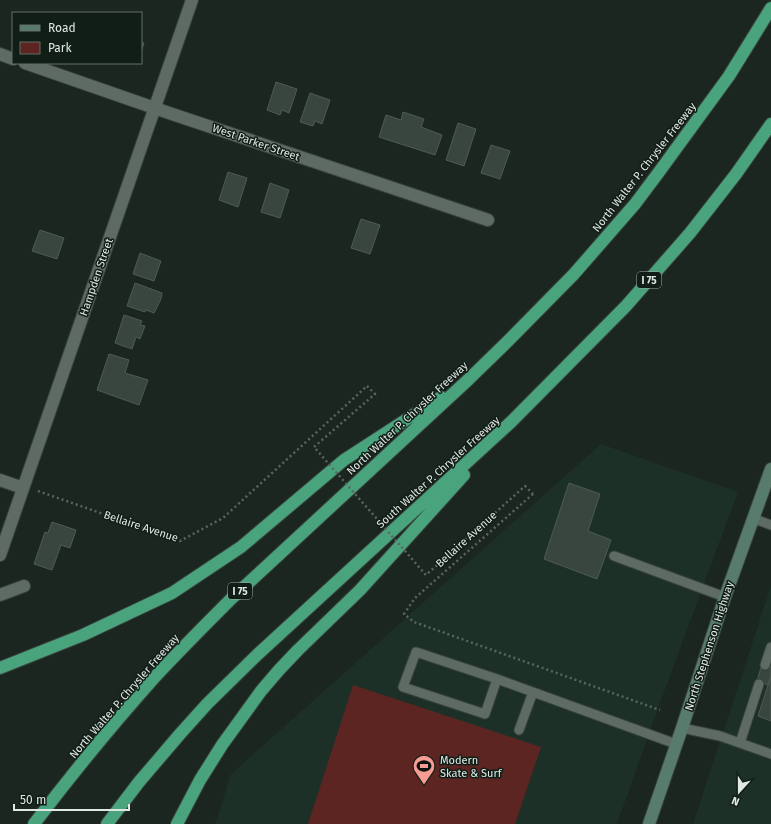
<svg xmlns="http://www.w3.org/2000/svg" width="771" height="824" viewBox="0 0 771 824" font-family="'Fira Sans',sans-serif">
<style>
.built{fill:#1d3027}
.green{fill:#5c2521}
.building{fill:#394640;stroke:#4e5b54}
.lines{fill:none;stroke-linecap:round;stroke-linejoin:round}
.service-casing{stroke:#3a433e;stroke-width:11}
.minor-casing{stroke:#3a433e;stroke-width:14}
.secondary-casing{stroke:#3a433e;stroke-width:14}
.motorway-casing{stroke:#3a433e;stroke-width:14}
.path{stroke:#5b6560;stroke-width:2.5;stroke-dasharray:2 3;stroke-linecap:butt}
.service{stroke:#5d6b64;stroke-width:9}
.minor{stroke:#5d6b64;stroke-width:12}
.secondary{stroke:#577c6c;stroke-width:12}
.motorway{stroke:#49a47d;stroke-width:12}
.path-bridge{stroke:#5b6560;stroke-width:2.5;stroke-dasharray:2 3;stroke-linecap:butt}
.labels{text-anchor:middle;stroke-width:3;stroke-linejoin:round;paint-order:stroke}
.shield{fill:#111d17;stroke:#a2aba6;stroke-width:1}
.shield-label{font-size:10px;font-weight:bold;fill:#e0e8e4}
.street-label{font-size:11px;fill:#e0e8e4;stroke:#111d17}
.poi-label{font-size:11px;fill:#e0e8e4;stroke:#111d17;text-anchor:start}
</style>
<rect width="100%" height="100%" fill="#1b2620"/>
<!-- built -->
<path class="built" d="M601,444L738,492L657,711L617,824H215L231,774Z
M771,586V824H693Z"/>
<!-- green -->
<path class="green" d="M353,685L541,747L515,824H308Z"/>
<!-- building -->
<path class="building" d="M141,42L144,43L141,52Z
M276,82L297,89L289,113L282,110L280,115L267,110Z
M310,93L330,100L322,124L315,121L313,126L300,122Z
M403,112L424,119L421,127L442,135L435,155L379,137L386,115L401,120Z
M458,123L476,129L464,166L446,160Z
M491,145L510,151L500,179L481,173Z
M228,172L247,178L238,207L219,200Z
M270,183L289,190L280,218L261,212Z
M361,219L380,225L370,254L351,248Z
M40,230L64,238L57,259L32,251Z
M140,253L161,261L154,281L133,274Z
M135,283L162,293L161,299L154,313L146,310L145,312L127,306Z
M124,315L142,321L140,325L145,326L140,339L136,337L132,349L115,343Z
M109,354L129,360L125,373L148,380L139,405L97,390Z
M569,483L600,494L588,531L611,540L597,579L544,559Z
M52,522L76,530L70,548L61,545L52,570L34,564L45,532L48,533Z
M762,664L771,667V676L768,685L757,681Z
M771,676V721L758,716Z"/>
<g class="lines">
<!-- service casing -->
<g class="service-casing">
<path id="service" d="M752,518L771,525
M614,556L725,597
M765,665L771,647
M497,679L485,714L403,687L416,652L497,679L676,744
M682,728L720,736L771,754
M519,730L533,692
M740,743L759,684"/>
</g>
<!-- minor casing -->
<g class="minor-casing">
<path id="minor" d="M0,54L13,59
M25,63L169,113L488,220
M0,480L23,488
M0,555L192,0
M0,595L24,586"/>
</g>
<!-- secondary casing -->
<g class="secondary-casing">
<path id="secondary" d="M649,824L682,728L725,597L771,469"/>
</g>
<!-- motorway casing -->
<g class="motorway-casing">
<path id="motorway" d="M0,668L83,635L172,593L241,547L344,460L441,397
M34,824C72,774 112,725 154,678C179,651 205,625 231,599L469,379L509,340L574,274L635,204L659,172L729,76L771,8
M107,824L139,782L180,734L207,704L258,654L511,422L626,306L690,233L736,174L771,124
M177,824L200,780L222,745L261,691L279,670L298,650L360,590L464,475"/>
</g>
<!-- path -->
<path class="path" d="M38,491L180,541L223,518L367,386
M533,494L415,598L404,614L414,622L660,710"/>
<!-- service -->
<use href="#service" class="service"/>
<!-- minor -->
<use href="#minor" class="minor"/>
<!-- secondary -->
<use href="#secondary" class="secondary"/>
<!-- motorway -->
<use href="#motorway" class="motorway"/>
<!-- path-bridge -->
<path class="path-bridge" d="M367,386L375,394L314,447L426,575L525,486L533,494"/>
</g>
<!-- icons -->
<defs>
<g id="stadium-pin" transform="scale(1.15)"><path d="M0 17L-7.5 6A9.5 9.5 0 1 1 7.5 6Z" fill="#f59c93" stroke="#111d17"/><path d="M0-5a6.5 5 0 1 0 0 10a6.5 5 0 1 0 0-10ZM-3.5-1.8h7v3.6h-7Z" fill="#111"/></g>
</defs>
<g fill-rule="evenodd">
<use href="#stadium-pin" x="424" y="766"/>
</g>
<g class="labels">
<!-- shield labels -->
<g class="shield">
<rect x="637" y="272" width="24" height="16" rx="3"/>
<rect x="228" y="583" width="24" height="16" rx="3"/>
</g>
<g class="shield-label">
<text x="649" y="284">I 75</text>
<text x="240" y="595">I 75</text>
</g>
<!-- street labels -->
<g class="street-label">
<text transform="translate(256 142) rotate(19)" y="4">West Parker Street</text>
<text transform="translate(644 167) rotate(-52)" y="4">North Walter P. Chrysler Freeway</text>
<text transform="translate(96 277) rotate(-71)" y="4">Hampden Street</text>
<text transform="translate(407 418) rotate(-43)" y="4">North Walter P. Chrysler Freeway</text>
<text transform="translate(438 472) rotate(-42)" y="4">South Walter P. Chrysler Freeway</text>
<text transform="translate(141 526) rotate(18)" y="4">Bellaire Avenue</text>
<text transform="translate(466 539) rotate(-42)" y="4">Bellaire Avenue</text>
<text transform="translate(709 646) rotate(-72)" y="4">North Stephenson Highway</text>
<text transform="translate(124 696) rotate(-49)" y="4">North Walter P. Chrysler Freeway</text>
</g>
<!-- poi labels -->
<g class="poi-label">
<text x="440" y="764">Modern<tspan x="440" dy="13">Skate &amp; Surf</tspan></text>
</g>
</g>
<!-- legend -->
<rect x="12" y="12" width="130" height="52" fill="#111d17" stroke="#646e69"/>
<rect x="20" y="25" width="20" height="6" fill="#577c6c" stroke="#646e69"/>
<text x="48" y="32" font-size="12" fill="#e0e8e4">Road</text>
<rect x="20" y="42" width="20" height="12" fill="#5c2521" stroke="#646e69"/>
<text x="48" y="52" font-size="12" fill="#e0e8e4">Park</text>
<!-- north arrow -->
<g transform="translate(739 792) rotate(201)" stroke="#111d17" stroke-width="3" paint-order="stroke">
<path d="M0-3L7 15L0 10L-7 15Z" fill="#e0e8e4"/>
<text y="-6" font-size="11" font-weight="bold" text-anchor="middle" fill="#e0e8e4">N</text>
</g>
<!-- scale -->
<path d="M14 804v6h115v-6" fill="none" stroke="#e0e8e4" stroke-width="2"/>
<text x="20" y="804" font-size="12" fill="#e0e8e4" stroke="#111d17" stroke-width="3" paint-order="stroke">50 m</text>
</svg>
